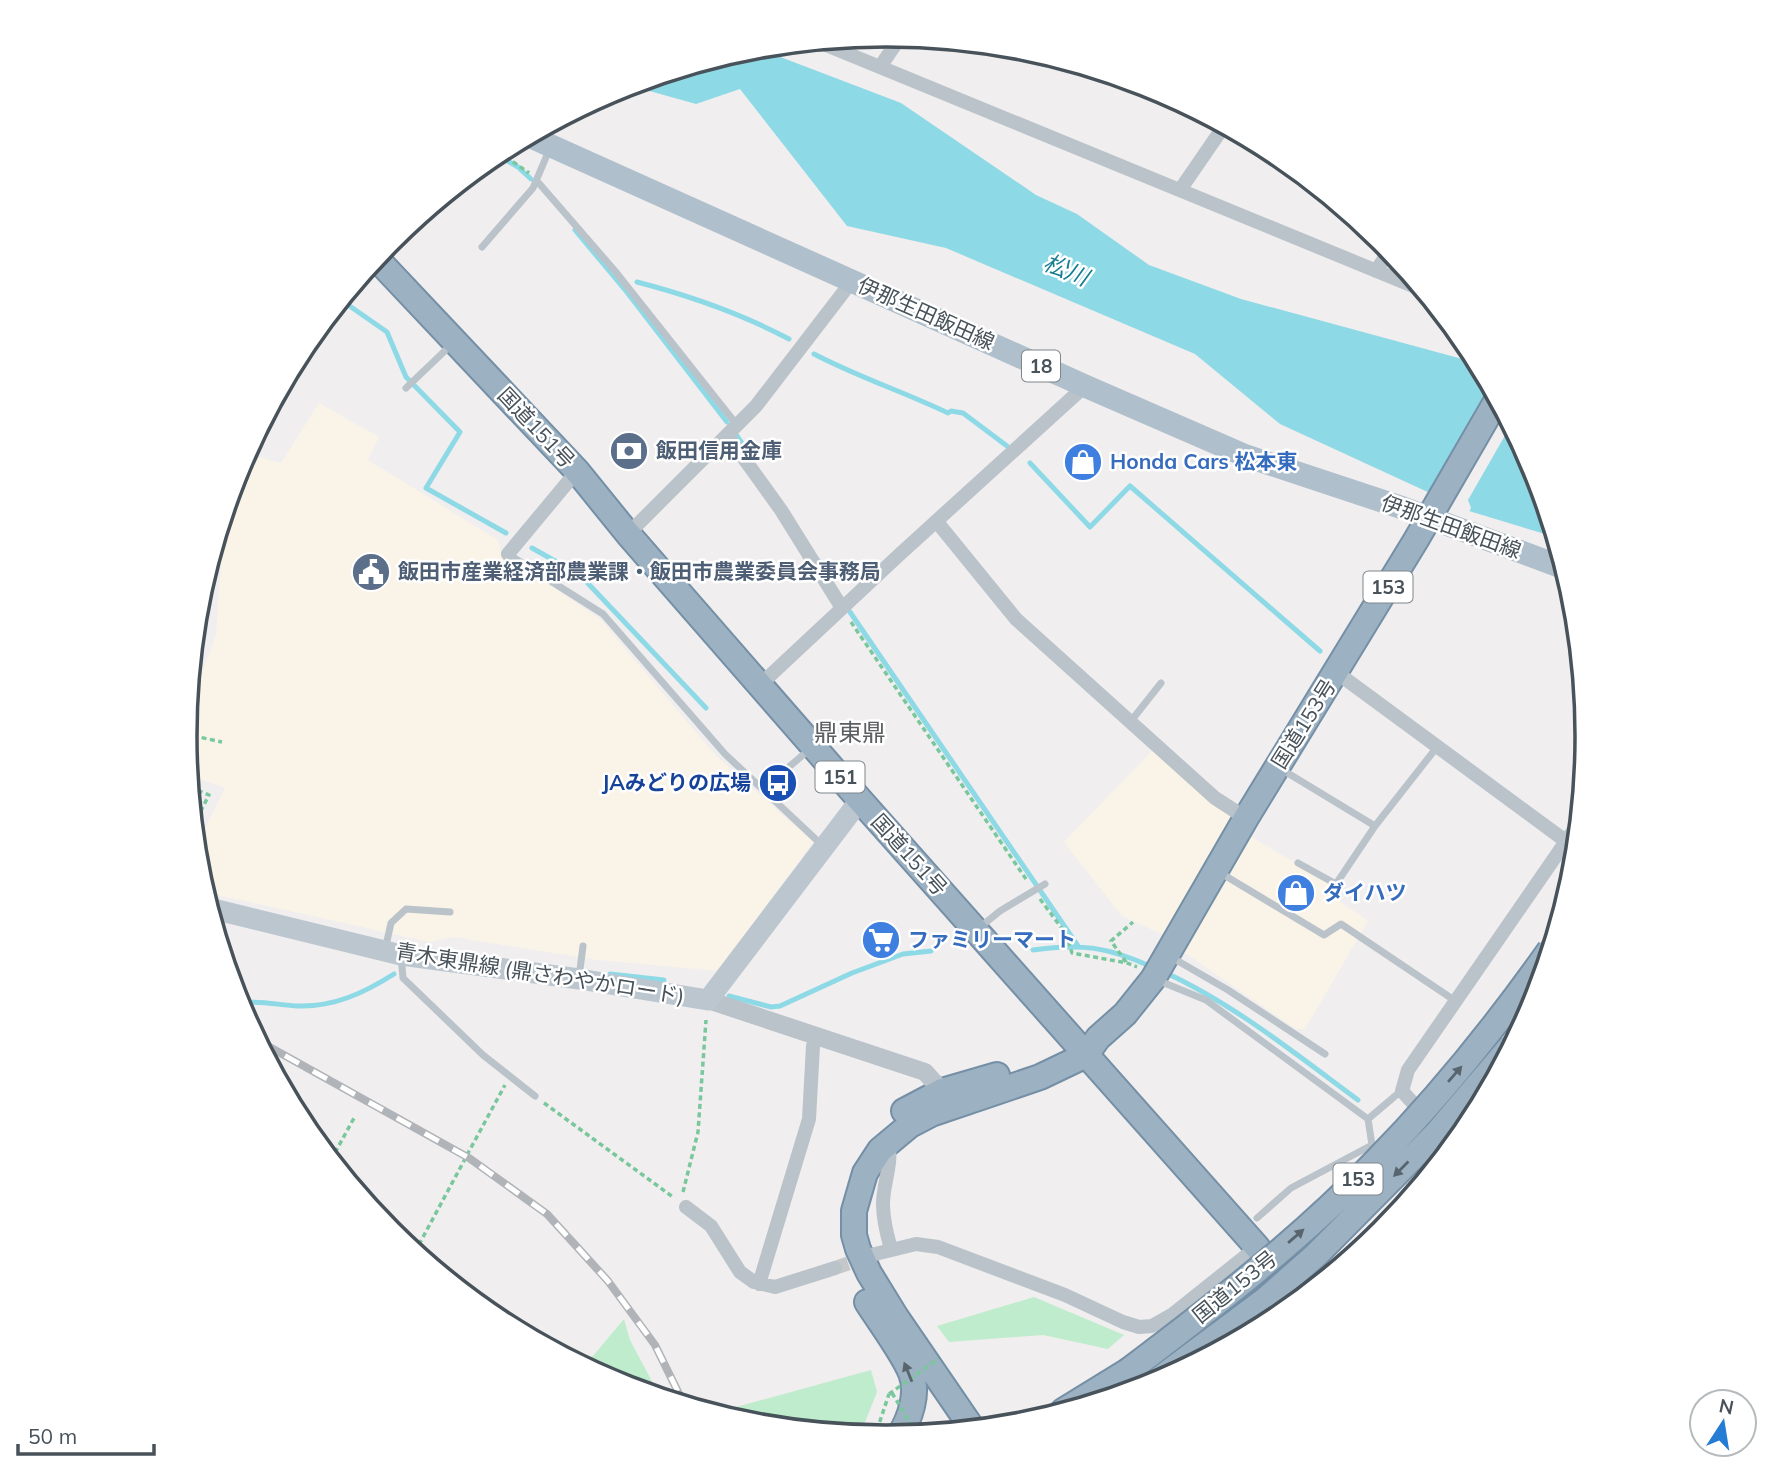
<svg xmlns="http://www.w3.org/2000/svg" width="1772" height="1472" viewBox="0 0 1772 1472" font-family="Mulish,'Noto Sans JP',sans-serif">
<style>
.commercial{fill:#faf4e8}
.green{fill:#bfeccd}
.water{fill:#8ed9e6}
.pier{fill:#f0eeee}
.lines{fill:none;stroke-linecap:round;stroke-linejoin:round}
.stream{stroke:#8ed9e6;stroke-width:5}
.minor-tunnel{stroke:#c6c7c9;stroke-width:14;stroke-dasharray:14 7;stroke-linecap:butt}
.trunk-casing{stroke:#748fa6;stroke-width:28}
.path{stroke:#79c79c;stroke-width:3.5;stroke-dasharray:5 3.5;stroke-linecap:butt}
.service{stroke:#bac3ca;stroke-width:7}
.minor{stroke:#bac3ca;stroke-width:14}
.tertiary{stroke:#bac3ca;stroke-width:18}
.secondary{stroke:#bbc6cf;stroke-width:21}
.primary{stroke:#afbfcb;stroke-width:23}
.trunk{stroke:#9cb2c2;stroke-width:24}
.rail-casing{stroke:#b0b4b8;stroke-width:8}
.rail{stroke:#fff;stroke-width:5;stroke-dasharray:16;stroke-linecap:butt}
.trunk-bridge-casing{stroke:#748fa6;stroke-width:28;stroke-linecap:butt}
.path-bridge{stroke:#79c79c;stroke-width:3.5;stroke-dasharray:5 3.5;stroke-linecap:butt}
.trunk-bridge{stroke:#9cb2c2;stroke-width:24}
.oneway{fill:#58656f}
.labels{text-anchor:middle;stroke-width:5;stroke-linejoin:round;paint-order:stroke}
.shield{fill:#fff;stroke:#7e868c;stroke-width:2}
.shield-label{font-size:19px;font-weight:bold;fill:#47525a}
.street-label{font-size:21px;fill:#47525a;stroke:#fff}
.service-label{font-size:21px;font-weight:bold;fill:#4e5e75;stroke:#fff;text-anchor:start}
.shop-label{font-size:21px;font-weight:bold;fill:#366cbe;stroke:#fff;text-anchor:start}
.transit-label{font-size:21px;font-weight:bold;fill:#164399;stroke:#fff;text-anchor:end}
.water-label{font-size:23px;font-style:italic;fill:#157f91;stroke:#fff}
.quarter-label{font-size:24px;fill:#5b5f62;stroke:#fff}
.rim{fill:none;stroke:#47525a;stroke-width:3.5}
</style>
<rect width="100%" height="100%" fill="#f0eeee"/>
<!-- commercial -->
<path class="commercial" d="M319,403L379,437L368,460L498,540L501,552L600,619L715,755L813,842L718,971L598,960L454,937L429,942L204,892L198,872L196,847L225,788L189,775L185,736L188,710L216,635L223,537L249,473L238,469L246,454L281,463Z
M1154,749L1234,820L1166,936L1122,916L1064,842Z
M1248,835L1340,889L1336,899L1368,921L1305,1029H1296L1182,951Z"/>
<!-- green -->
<path class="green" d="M1034,1297L1124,1335L1108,1349L1043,1335L949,1342L937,1326Z
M624,1319L630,1340L657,1391L656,1395L617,1383L578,1362L593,1356Z
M871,1370L877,1392L865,1422L848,1433L749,1423L719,1414L718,1412Z"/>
<!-- water -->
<path class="water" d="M750,48H757L901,103L1036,195L1077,214L1149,265L1241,299L1477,363L1534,468L1555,537L1469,511L1280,424L1195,354L946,248L847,226L740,89L696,104L628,85Z"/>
<!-- pier -->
<path class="pier" d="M1490,386L1511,425L1468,500L1471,508L1468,514L1428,496Z"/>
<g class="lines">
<!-- stream -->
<path class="stream" d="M496,154L518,167L531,179
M429,211L433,206
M575,230L626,291L727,422
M637,282C691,296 740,313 789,339
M341,300L387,332L406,377L460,432L426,488L506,533
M814,354C858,377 904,392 948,413L951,411L963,413L1007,446
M737,436L747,451
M1030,463L1090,527L1130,486L1320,651
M532,548L580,575L706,708
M850,612L1078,946
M1033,950C1081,943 1108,947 1152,967
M1164,972C1234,1004 1297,1055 1358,1100
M610,974L664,980
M729,996L771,1007L780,1006L852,973L903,954L931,951
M238,1003C257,1000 278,1005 298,1006C334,1007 364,993 394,974"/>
<!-- minor-tunnel -->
<path class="minor-tunnel" d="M835,1268L867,1257"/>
<!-- trunk casing -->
<g class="trunk-casing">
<path id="trunk" d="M376,258L577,471L628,534L860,800L1257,1247L1297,1301
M904,1111L942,1091L997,1075
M867,1302C879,1321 903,1353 911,1373C919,1393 910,1419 899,1436
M1063,1411L1128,1371
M972,1428L896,1317L869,1273L858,1249L854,1235V1211L865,1173L880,1150L910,1125L931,1114L1040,1077L1086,1055L1098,1038L1125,1014L1153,979L1246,818L1416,540L1497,400"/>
</g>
<!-- path -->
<path class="path" d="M499,152L529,173
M851,622L1028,882
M185,734L222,742
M190,787L209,795L194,824
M1040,899L1066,934L1072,953L1127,963L1137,967
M1126,962L1111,941L1133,922
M544,1103L673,1197
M467,1155L505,1085
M331,1160L354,1118
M683,1192L698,1132L706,1020
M415,1252L465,1159
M1331,1273L1340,1266
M869,1435L879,1424L889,1394"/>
<!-- service -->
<path class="service" d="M537,181L615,271L737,425
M482,247L533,188L550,148
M406,388L452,344
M508,554L603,614L725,754L823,846
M1131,721L1161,683
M1281,769L1375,826
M763,789L810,749
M1298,863L1336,884L1375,826L1437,747
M1219,872L1324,935L1341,924L1454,1000
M979,928L1000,911L1045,884
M385,950L391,923L406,909L450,912
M401,956L403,978L483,1055L535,1096
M1171,957L1228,990L1325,1054
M579,977L583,946
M1157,980L1206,1000L1368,1119
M1257,1218L1291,1188L1372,1145L1368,1119L1401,1091"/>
<!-- minor -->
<path class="minor" d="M819,42L1423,290
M880,67L901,36
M1180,190L1224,126
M1376,271L1390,250
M727,435L781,510L842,608
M937,522L1016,619L1215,798L1246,818
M628,534L756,406L852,281
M508,554L577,471
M1336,672L1567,842
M760,685L899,555L1085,386
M888,1142C893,1164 883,1183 883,1204C883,1219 887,1235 891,1249
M1452,1146L1402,1091L1408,1070L1578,824
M686,1207L711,1226L740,1272L754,1282L775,1287L835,1268
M871,1255L916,1244L938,1247L1065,1295L1123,1322L1139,1327L1152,1326L1173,1314L1257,1247
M759,1284L809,1119L813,1046L817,1037"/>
<!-- tertiary -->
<path class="tertiary" d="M708,1000L925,1072L942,1091"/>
<!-- secondary -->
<path class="secondary" d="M209,908L401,955L579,979L708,1000L860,800"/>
<!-- primary -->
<path class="primary" d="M529,136L1085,386L1246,456L1403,508L1564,568"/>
<!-- trunk -->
<use href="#trunk" class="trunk"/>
<!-- rail casing -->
<g class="rail-casing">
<path id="rail" d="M257,1040L469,1158L547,1214L608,1281L655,1345L684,1404"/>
</g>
<!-- rail -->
<use href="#rail" class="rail"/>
<!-- trunk-bridge casing -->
<g class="trunk-bridge-casing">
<path id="trunk-bridge" d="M1128,1371C1214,1306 1300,1240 1375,1162C1440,1096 1497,1025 1550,950
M1151,1385L1266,1299L1316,1255L1437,1133L1511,1046"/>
</g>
<!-- path-bridge -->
<path class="path-bridge" d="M892,1393L917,1434
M889,1394L938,1359"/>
<!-- trunk-bridge -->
<use href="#trunk-bridge" class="trunk-bridge"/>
</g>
<!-- one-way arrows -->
<defs><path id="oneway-solid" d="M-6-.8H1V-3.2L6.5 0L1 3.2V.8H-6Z" transform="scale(1.75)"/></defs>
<g class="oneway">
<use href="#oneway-solid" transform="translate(1455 1074) rotate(-49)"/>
<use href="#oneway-solid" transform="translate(1401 1169) rotate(135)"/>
<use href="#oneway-solid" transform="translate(1296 1236) rotate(-41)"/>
<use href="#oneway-solid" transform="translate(908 1372) rotate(-112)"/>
</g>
<!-- icons -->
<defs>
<g id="bank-disc" transform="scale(2.0125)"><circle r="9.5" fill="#5c6f8a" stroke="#fff"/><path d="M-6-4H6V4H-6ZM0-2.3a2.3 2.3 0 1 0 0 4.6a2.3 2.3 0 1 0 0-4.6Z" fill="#fff"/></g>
<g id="shop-disc" transform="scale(2.0125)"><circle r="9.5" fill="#3f7fe0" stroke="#fff"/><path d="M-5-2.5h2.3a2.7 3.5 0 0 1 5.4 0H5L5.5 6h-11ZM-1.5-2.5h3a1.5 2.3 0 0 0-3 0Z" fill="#fff"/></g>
<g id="civic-disc" transform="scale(2.0125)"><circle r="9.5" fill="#5c6f8a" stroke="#fff"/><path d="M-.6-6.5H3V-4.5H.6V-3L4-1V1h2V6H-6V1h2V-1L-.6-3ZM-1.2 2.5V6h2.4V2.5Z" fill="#fff"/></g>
<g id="bus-disc" transform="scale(2.0125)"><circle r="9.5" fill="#1a4fb4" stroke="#fff"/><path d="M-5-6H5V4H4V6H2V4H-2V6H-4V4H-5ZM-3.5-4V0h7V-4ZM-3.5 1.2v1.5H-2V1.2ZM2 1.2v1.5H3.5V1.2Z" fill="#fff"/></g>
<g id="supermarket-disc" transform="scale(2.0125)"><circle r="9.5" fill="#3f7fe0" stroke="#fff"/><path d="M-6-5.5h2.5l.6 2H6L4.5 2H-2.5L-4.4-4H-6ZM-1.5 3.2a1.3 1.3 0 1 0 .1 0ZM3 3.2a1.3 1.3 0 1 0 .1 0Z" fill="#fff"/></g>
</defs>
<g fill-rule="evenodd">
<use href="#bank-disc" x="629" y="451"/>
<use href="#shop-disc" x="1083" y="462"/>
<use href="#civic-disc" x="371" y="572"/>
<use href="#bus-disc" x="778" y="783"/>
<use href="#shop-disc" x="1296" y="893"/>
<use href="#supermarket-disc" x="881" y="940"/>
</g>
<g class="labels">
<!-- shield labels -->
<g class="shield">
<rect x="1022" y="350.5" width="38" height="31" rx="5"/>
<rect x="1363.5" y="571.5" width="49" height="31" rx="5"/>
<rect x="815.5" y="761.5" width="49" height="31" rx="5"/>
<rect x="1333.5" y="1163.5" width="49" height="31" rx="5"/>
</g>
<g class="shield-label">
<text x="1041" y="373">18</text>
<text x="1388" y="594">153</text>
<text x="840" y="784">151</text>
<text x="1358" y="1186">153</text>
</g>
<!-- street labels -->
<g class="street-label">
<text transform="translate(926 314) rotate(24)" y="7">伊那生田飯田線</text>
<text transform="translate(536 428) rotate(47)" y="7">国道151号</text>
<text transform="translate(1451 527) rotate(20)" y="7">伊那生田飯田線</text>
<text transform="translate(1304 724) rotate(-58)" y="7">国道153号</text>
<text transform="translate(909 855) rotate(48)" y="7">国道151号</text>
<text transform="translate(540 974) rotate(9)" y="7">青木東鼎線 (鼎さわやかロード)</text>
<text transform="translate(1235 1287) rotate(-39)" y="7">国道153号</text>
</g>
<!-- service labels -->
<g class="service-label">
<text x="656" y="458">飯田信用金庫</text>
<text x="398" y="579">飯田市産業経済部農業課・飯田市農業委員会事務局</text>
</g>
<!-- shop labels -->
<g class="shop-label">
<text x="1110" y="469">Honda Cars 松本東</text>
<text x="1323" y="900">ダイハツ</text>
<text x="908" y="947">ファミリーマート</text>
</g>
<!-- transit labels -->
<g class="transit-label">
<text x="751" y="790">JAみどりの広場</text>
</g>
<!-- water labels -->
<g class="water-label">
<text transform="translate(1066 270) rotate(22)" y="8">松川</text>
</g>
<!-- quarter labels -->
<g class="quarter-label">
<text x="850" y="741">鼎東鼎</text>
</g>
</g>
<!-- crop -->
<path d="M0 0H1772V1472H0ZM197 736a689 689 0 1 1 1378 0a689 689 0 1 1-1378 0Z" fill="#fff" fill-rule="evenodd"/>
<path class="rim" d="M197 736a689 689 0 1 1 1378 0a689 689 0 1 1-1378 0Z"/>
<!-- north arrow -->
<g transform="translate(1723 1423) rotate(12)"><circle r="33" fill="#ffffff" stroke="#b5babd" stroke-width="2"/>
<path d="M0-5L12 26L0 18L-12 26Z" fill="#247cd4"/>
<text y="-10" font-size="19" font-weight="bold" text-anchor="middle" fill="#47525a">N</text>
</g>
<!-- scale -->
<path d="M18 1444v10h136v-10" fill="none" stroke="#47525a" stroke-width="3.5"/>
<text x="28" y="1444" font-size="21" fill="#47525a" stroke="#ffffff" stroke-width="5" paint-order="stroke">50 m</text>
</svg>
